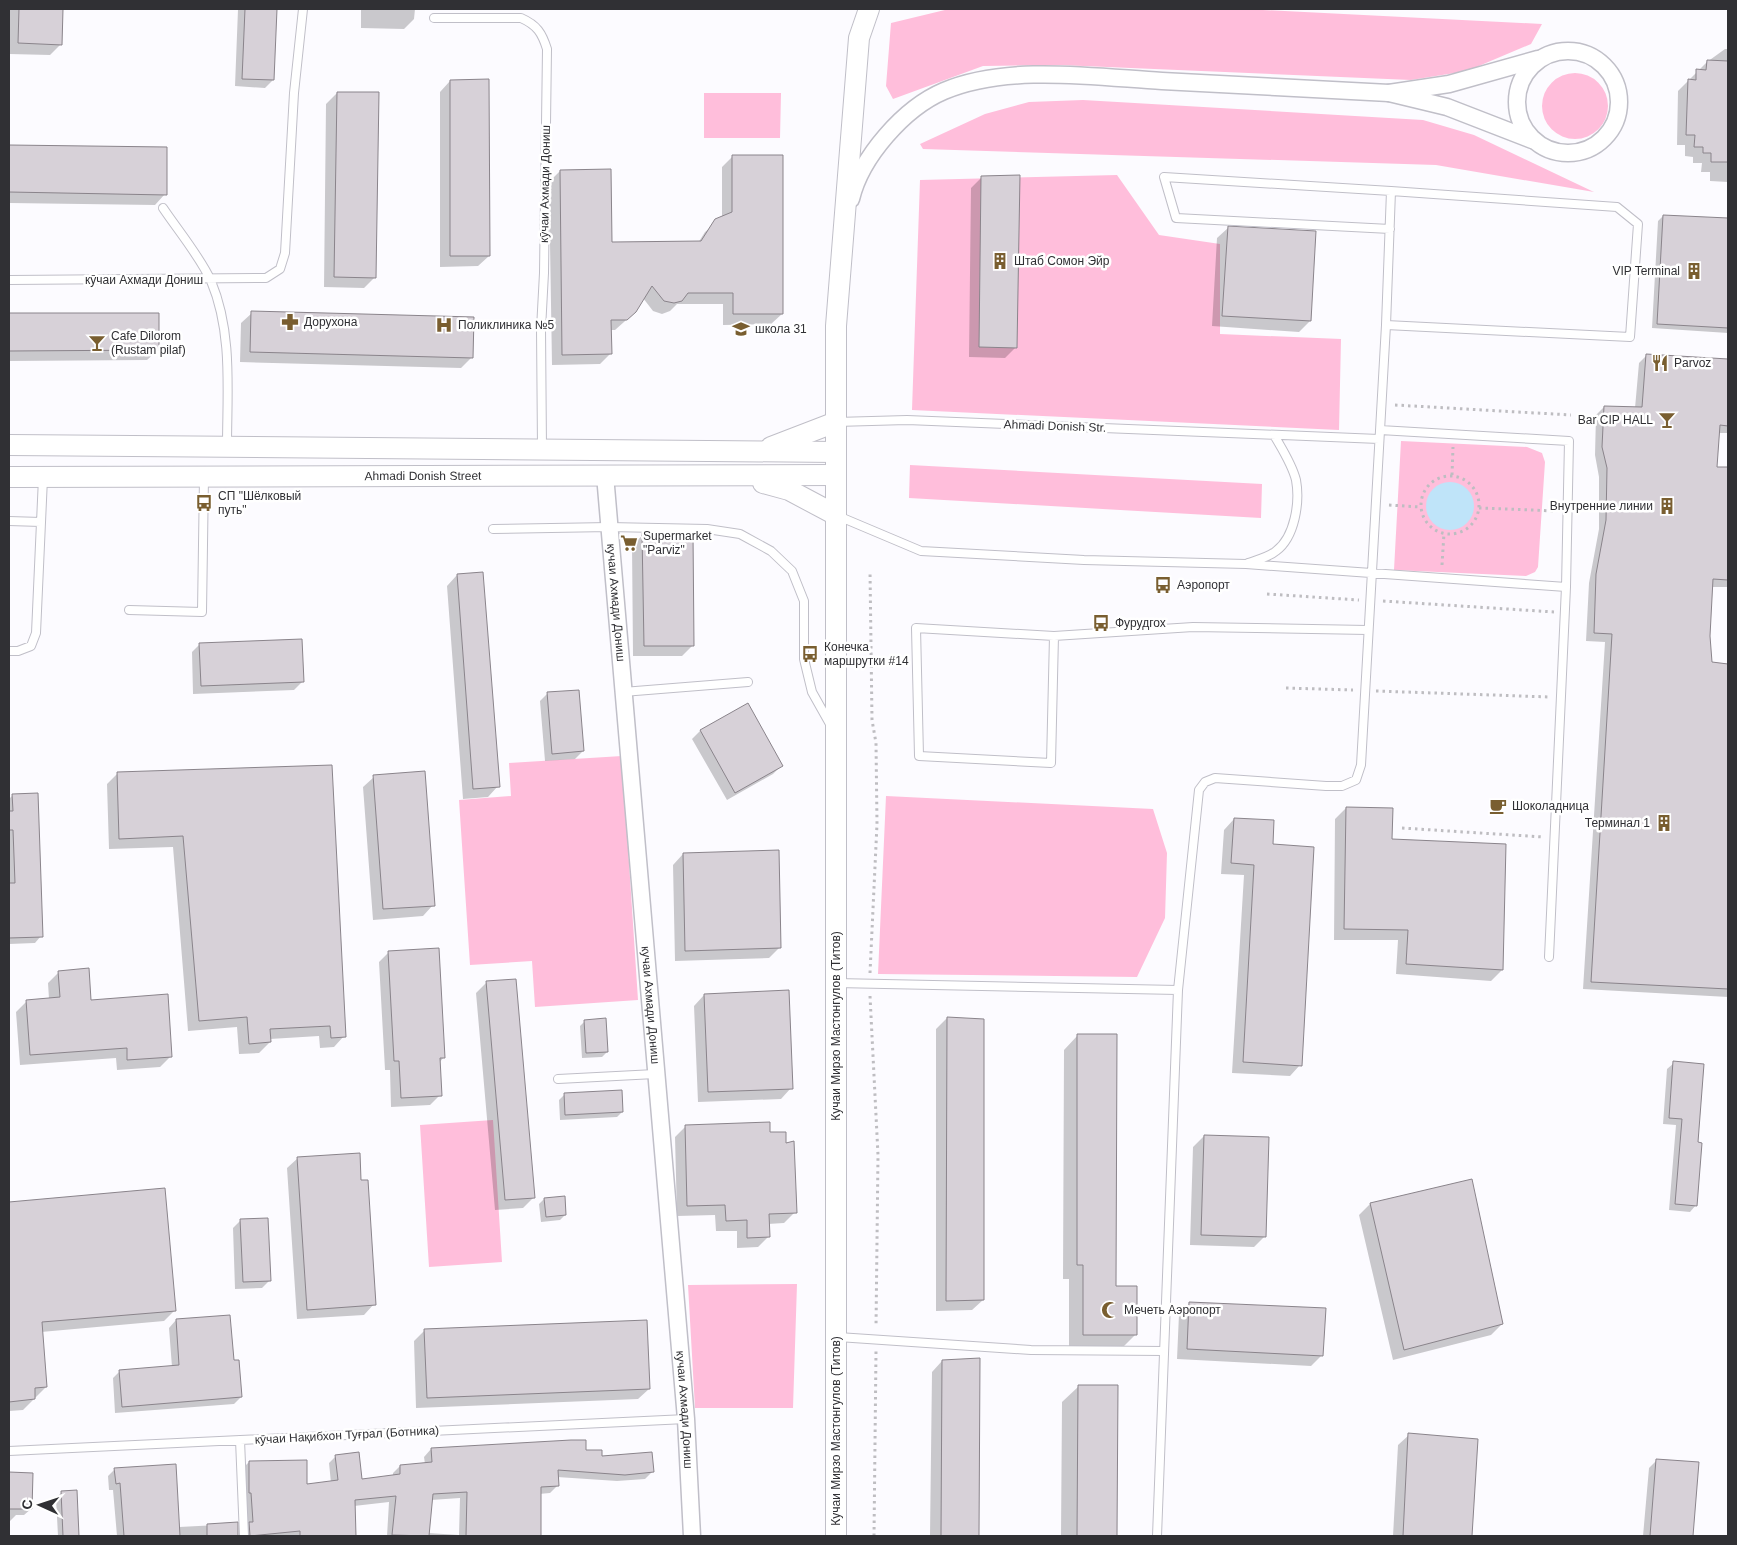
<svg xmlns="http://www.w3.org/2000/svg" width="1737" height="1545" viewBox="0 0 1737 1545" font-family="Helvetica,sans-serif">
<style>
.green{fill:#ffbedb}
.water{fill:#bfe4f9}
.shadow{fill:#0003;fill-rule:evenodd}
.building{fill:#d7d1d8;stroke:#8a848b}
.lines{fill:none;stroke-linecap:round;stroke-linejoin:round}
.service-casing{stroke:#c0bfc8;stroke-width:10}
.minor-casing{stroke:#c0bfc8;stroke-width:19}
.tertiary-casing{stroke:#c0bfc8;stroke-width:22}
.path{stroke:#bebdc1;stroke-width:3;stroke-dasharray:2.5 4;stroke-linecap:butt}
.service{stroke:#fff;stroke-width:8}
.minor{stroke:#fff;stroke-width:16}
.tertiary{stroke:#fff;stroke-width:20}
.labels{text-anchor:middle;stroke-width:5;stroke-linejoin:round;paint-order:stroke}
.street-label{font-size:12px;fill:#303034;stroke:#fff}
.poi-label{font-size:12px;fill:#303034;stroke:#fff;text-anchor:start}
</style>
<rect width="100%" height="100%" fill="#fcfbff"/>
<!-- green -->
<path class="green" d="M949,9H1244L1542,24L1531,44L1467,71L1411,80L1060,65L983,66L893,99L886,86L891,23Z
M1542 106a33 33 0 1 1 66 0a33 33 0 1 1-66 0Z
M704,93H781L780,138H704Z
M1083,100L1423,120L1474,135L1594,192L1436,165L923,149L920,144L985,114L1029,102Z
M1117,175L1159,235L1220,244V334L1341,339L1339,430L912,410L920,180Z
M1401,441L1527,447L1542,453L1545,462L1538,567L1535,572L1526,576L1394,570Z
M910,465L1262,484L1261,518L909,498Z
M622,756L638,1000L535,1007L532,961L470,965L459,800L511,796L509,763Z
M886,796L1153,809L1167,853L1165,918L1137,977L878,974Z
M493,1120L502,1262L429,1267L420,1125Z
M797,1284L793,1408H695L688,1285Z"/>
<!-- water -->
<path class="water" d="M1426 506a24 24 0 1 1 48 0a24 24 0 1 1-48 0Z"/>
<!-- shadow -->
<path class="shadow" d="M9,9H62L61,44L50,55L9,54Z
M238,9H276L273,80L265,88L235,86Z
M361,9H415L414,19L404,29L361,28Z
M1725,49H1728V182L1710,181V172H1701L1702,163H1693V157L1685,156V145H1677L1678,91L1707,62Z
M450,81L489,256L478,266L440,267V92Z
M337,93L375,277L364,288L324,287L326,104Z
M9,146L166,148L165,194L155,205L9,203Z
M733,156L782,314L771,324L723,325V304H677L670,311L662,314L653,311L643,298L635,311L624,322L615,330H610L611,353L600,364L552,365L549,182L560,171L611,244L698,243L705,232L722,218V167Z
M982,177L1016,347L1005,358L969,357L971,188Z
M1663,216L1728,219V333L1652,328L1658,221Z
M1228,228L1310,321L1299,332L1212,326L1217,238Z
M252,313L471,358L461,368L240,362L241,323Z
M157,314L158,350L147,360L9,361V315Z
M1647,355L1728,360V433H1718L1716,468H1728V587H1711L1708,636L1711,663L1728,665V997L1583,989L1605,642L1586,641L1589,583L1599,529V477L1595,455L1596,415L1604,407L1635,408L1639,363Z
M643,535L693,645L682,656H633L632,545Z
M457,575L498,786L488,797L463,799L447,586Z
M200,644L302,682L294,690L193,694L192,652Z
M548,693L583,751L575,759L545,761L540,701Z
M747,705L781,766L773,774L727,800L692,739L700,731Z
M331,766L344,1036L334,1047L320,1048L319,1036L270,1039V1042L259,1053L239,1054L237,1027L188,1031L173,847L109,849L107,784L118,773Z
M374,777L433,905L423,916L373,920L363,787Z
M13,795L41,936L35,943L9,944V799Z
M1346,808L1391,840L1502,970L1491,981L1396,974L1398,940H1334L1335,819Z
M1234,819L1271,845L1300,1065L1290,1076L1232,1073L1244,875L1221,874L1224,830Z
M683,854L780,947L769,958L675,961L673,865Z
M389,952L444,1057L439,1063L440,1095L430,1105L391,1107L390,1070H385L379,962Z
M59,972L90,1001L171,1056L160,1067L117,1070L116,1058L20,1065L16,1012L27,1001L49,999L48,983Z
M487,982L534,1197L523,1208L495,1210L476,993Z
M704,995L791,1088L781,1099L698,1102L694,1006Z
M947,1018L983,1300L972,1310L936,1311V1029Z
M585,1021L607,1052L602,1057L582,1058L580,1026Z
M1078,1035L1114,1287L1136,1334L1121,1349L1069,1348V1279H1063L1064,1050Z
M1674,1063L1697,1144L1696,1205L1690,1212L1669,1210L1676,1125L1663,1124L1667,1069Z
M565,1094L622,1112L617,1117L560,1120L559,1100Z
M686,1126L769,1133L785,1145L795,1212L784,1223L768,1224V1237L758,1247L737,1248V1231H716L715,1215L677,1216L675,1137Z
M1204,1136L1265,1236L1254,1247L1190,1245L1193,1147Z
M298,1158L374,1304L364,1315L297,1319L287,1168Z
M1471,1181L1502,1324L1491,1335L1393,1360L1359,1215L1370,1204Z
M164,1190L174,1311L164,1321L41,1332L46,1387L23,1410L9,1411V1203Z
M544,1199L565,1215L560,1220L541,1222L539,1204Z
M241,1220L270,1280L262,1288L235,1289L233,1228Z
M1190,1303L1322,1355L1311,1366L1177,1359L1179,1314Z
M176,1320L233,1362L241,1397L234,1404L115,1413L113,1378L120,1371L172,1367L169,1328Z
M425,1330L649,1389L638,1399L416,1408L414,1341Z
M978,1359L977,1536H930L932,1372L942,1361Z
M1079,1386H1117L1115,1536H1061L1062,1402Z
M1409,1435L1476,1440L1471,1536H1393L1398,1445Z
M431,1449L584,1451L652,1472L645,1479L617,1481L557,1477V1486L550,1493L539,1494L540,1536H387L389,1502L354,1506V1536H243L242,1469L249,1462L305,1486L331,1483L329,1463L336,1456L361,1481L393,1476V1473L400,1466L425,1464L424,1457ZM460,1498L459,1535L428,1533L431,1500Z
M1657,1460L1698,1463L1692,1536H1643L1649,1468Z
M115,1469L179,1527L237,1524V1536H117L113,1490H109L108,1476Z
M9,1474H32L31,1509L24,1515H16L9,1522Z
M75,1492L77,1536H58L56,1498L61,1493Z"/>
<!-- building -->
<path class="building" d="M19,9H63L62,45L18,43Z
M245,9H277L274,80L242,79Z
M1707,60L1728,61V162H1711V153H1703V147H1694L1695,135H1686L1688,79L1696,80V69L1706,70Z
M489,79L490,256H450V80Z
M337,92H379L376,278L334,277Z
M9,145L167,147V195L9,192Z
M732,155H783V314H733V293H688L682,301L674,303L664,301L652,286L636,312L627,320H611L612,354L562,355L560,170L611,169L612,242L701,241L715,219L732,212Z
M1020,175L1017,348L979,347L981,176Z
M1663,215L1728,218V328L1657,324Z
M1228,226L1316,231L1311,321L1222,316Z
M251,311L474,317L473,358L250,352Z
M9,313H159V350L9,351Z
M1646,354L1728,359V426L1720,425L1717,467H1728V580L1713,579L1710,636L1712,662L1728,664V989L1591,982L1612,634L1594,633L1596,574L1606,520L1607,468L1602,447L1604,406L1642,407Z
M642,533L693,534L694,646H644Z
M483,572L500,787L473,789L457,574Z
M302,639L304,682L201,686L199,643Z
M579,690L584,751L552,754L547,692Z
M748,703L783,766L735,793L700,730Z
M332,765L346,1037L331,1038L330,1026L270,1029L271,1042L249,1044L247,1017L199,1021L183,836L119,839L117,772Z
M425,771L435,906L383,909L373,775Z
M38,793L43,937L9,938V883H15L13,830H9V811H13L12,794Z
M1346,807L1393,808L1392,839L1506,844L1503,970L1406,964L1408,930L1344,929Z
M1234,818L1274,820L1273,844L1314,847L1302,1066L1243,1062L1254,865L1231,863Z
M779,850L781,948L685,951L683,853Z
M439,948L445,1058H440L442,1096L401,1098L399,1061H394L388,951Z
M89,968L91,1000L168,994L172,1057L127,1060V1048L30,1055L26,1000L60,997L58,971Z
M516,979L535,1198L505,1200L486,981Z
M789,990L793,1089L708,1092L704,994Z
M947,1017L984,1019V1300L946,1301Z
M606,1018L608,1052L586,1053L584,1020Z
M1077,1034H1117L1116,1286H1137V1335H1083V1265H1077Z
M1673,1061L1704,1064L1698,1142L1702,1143L1697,1206L1675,1204L1682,1119L1669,1118Z
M622,1090L623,1112L565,1115L564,1093Z
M770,1122V1132H786V1143L794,1141L797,1213L769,1214L770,1237L747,1238V1220L726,1221L725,1205L687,1206L685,1125Z
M1204,1135L1269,1137L1266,1237L1201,1235Z
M360,1153L361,1180H368L376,1305L307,1310L297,1157Z
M1472,1179L1503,1324L1404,1350L1370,1203Z
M165,1188L176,1311L42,1322L47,1387L35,1388V1399L9,1402V1202Z
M565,1196L566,1215L546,1217L544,1198Z
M268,1218L271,1281L243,1282L240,1219Z
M1189,1302L1326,1308L1323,1356L1187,1349Z
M230,1315L234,1360H239L242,1397L122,1407L119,1370L179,1365L176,1319Z
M647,1320L650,1389L427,1398L424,1329Z
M980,1358L979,1536H941L942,1360Z
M1078,1385H1118L1117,1536H1077Z
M1408,1433L1478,1439L1472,1536H1403Z
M571,1440H586V1450H602V1456L652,1452L654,1472L625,1475L558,1470L559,1486L541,1487V1536H466L467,1492L433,1494L429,1536L392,1535L396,1496L355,1500L356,1536H300V1531L250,1536L249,1522H253L251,1493H249V1461L307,1460V1484L338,1480L335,1455L359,1452L362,1479L400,1474V1465L432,1462L431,1448Z
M1656,1459L1699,1462L1693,1536H1650Z
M176,1464L180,1536H124L120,1483L116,1484L114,1468Z
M9,1472L33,1473L32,1509H9Z
M77,1490L79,1536H63L61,1491Z
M238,1522V1536H207V1524Z"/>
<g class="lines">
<!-- service casing -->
<g class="service-casing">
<path id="service" d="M434,18H521C537,25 542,33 547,49L544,273L541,329L542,449
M163,208C177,229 201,258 211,281C233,333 227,392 227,447
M9,280L266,278L280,269L285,253L294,93L303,9
M1386,325L1391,191L1164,177L1176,218L1390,229
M836,422L907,420L1379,439
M1380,430L1569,441L1566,587L1549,957
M838,516L921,551L1084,560L1246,564L1566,587
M9,521L41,522
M493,529L609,527L707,529L740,534L771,551L792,571L804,601V659L812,692L830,724
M1248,563C1257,560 1269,557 1276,551C1295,537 1300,502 1296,480C1292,464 1282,449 1274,435
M129,610L202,612L204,477
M1054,636L1051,763L919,756L916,628L1054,636L1193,627L1368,630
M9,651H18L31,646L36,633L43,478
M623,692L748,682
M836,983L1178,990
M558,1079L655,1074
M838,1337L1031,1350L1164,1351
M240,1440L244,1536
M9,1451L686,1419
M1157,1536L1178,990L1199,790L1205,782L1215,778L1326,786H1342L1356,780L1361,765L1386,325L1630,337L1638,224L1617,207L1391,191"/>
</g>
<!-- minor casing -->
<g class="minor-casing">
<g id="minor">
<circle cx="1568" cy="102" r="51"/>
<path d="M1532,140L1447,107L1389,93L1449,84L1538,59"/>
<path d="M851,199C861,157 904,108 944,91C1008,64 1095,77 1162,81C1238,85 1313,89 1389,93"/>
<path id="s1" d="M605,475L686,1419L692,1536"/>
</g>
</g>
<!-- tertiary casing -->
<g class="tertiary-casing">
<g id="tertiary">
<path d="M9,445L836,452"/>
<path d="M771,447L836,422"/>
<path id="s2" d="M9,477L836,475"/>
<path d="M763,483L789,490L836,515"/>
<path d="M836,1536V326L859,38L869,9"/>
</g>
</g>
<!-- path -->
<path class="path" d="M1395,405L1571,415
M1452,475L1453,447
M1421 505a29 29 0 1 1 58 0a29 29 0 1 1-58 0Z
M1389,505L1420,507
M1479,508L1556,511
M1442,565L1444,533
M1267,594L1359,600
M1383,601L1554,612
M1286,688L1353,690
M1376,691L1550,697
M1402,828L1543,837
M870,973L877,824L876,743L872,720L870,571
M870,996L878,1155L876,1327
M874,1536L876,1351"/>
<!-- service -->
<use href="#service" class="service"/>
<!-- minor -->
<use href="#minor" class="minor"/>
<!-- tertiary -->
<use href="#tertiary" class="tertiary"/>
</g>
<!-- icons -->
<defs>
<g id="building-bare" transform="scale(1.35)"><path d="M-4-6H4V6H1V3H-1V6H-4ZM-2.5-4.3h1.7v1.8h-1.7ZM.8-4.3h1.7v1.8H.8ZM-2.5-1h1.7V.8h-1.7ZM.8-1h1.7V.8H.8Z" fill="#795e30" stroke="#fff" stroke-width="2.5" paint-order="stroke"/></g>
<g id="pharmacy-bare" transform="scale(1.35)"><path d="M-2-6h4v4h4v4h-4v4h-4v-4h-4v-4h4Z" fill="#795e30" stroke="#fff" stroke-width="2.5" paint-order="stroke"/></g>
<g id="hospital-bare" transform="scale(1.35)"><path d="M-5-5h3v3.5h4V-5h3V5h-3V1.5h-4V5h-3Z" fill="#795e30" stroke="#fff" stroke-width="2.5" paint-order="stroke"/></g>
<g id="school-bare" transform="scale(1.35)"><path d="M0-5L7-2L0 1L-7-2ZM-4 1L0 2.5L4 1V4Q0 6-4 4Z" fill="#795e30" stroke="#fff" stroke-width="2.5" paint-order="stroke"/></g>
<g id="bar-bare" transform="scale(1.35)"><path d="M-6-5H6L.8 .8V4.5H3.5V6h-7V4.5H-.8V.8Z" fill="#795e30" stroke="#fff" stroke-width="2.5" paint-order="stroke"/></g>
<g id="restaurant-bare" transform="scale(1.35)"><path d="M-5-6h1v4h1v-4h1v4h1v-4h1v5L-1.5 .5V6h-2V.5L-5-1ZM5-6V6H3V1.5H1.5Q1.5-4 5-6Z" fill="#795e30" stroke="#fff" stroke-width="2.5" paint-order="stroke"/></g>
<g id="bus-bare" transform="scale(1.35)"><path d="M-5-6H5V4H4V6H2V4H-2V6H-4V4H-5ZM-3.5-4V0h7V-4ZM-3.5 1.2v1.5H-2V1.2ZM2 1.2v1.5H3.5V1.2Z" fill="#795e30" stroke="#fff" stroke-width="2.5" paint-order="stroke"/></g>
<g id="supermarket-bare" transform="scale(1.35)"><path d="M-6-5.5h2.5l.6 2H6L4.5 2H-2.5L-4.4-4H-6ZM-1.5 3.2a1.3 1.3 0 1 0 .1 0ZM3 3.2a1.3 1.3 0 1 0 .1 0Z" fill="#795e30" stroke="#fff" stroke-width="2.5" paint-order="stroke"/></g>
<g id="cafe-bare" transform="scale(1.35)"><path d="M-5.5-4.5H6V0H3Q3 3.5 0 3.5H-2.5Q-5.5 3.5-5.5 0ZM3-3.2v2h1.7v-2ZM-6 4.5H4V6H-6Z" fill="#795e30" stroke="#fff" stroke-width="2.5" paint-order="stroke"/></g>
<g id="mosque-bare" transform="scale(1.35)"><path d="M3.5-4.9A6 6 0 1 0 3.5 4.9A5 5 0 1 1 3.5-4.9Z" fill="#795e30" stroke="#fff" stroke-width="2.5" paint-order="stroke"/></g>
</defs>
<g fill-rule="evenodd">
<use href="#building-bare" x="1000" y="261"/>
<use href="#building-bare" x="1694" y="271"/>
<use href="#pharmacy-bare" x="290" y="322"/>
<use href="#hospital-bare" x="444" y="325"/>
<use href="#school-bare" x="741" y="329"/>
<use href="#bar-bare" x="97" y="343"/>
<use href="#restaurant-bare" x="1660" y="363"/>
<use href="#bar-bare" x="1667" y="420"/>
<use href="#bus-bare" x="204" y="503"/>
<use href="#building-bare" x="1667" y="506"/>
<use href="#supermarket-bare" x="629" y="543"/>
<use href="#bus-bare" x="1163" y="585"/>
<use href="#bus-bare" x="1101" y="623"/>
<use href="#bus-bare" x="810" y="654"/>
<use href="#cafe-bare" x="1498" y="806"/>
<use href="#building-bare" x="1664" y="823"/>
<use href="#mosque-bare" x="1110" y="1310"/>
</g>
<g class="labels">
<!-- street labels -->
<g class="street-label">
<text transform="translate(545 184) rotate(-89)" y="4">кӯчаи Ахмади Дониш</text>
<text x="144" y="284">кӯчаи Ахмади Дониш</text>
<text transform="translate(1055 426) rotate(2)" y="4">Ahmadi Donish Str.</text>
<text dy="4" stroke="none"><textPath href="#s2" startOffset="414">Ahmadi Donish Street</textPath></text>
<text dy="4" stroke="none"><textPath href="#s1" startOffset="128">кучаи Ахмади Дониш</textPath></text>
<text dy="4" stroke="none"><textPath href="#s1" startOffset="532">кучаи Ахмади Дониш</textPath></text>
<text transform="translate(836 1026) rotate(-90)" y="4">Кучаи Мирзо Мастонгулов (Титов)</text>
<text dy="4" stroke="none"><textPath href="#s1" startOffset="938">кучаи Ахмади Дониш</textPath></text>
<text transform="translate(836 1431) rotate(-90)" y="4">Кучаи Мирзо Мастонгулов (Титов)</text>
<text transform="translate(347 1435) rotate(-3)" y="4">кӯчаи Нақибхон Туғрал (Ботника)</text>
</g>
<!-- poi labels -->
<g class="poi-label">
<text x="1014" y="265">Штаб Сомон Эйр</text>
<text x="1680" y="275" text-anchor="end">VIP Terminal</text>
<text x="304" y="326">Дорухона</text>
<text x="458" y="329">Поликлиника №5</text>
<text x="755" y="333">школа 31</text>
<text x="111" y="340">Cafe Dilorom<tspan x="111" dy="14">(Rustam pilaf)</tspan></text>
<text x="1674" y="367">Parvoz</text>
<text x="1653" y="424" text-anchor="end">Bar CIP HALL</text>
<text x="218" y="500">СП "Шёлковый<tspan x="218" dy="14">путь"</tspan></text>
<text x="1653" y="510" text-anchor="end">Внутренние линии</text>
<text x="643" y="540">Supermarket<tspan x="643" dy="14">"Parviz"</tspan></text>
<text x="1177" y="589">Аэропорт</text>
<text x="1115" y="627">Фурудгох</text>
<text x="824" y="651">Конечка<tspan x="824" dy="14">маршрутки #14</tspan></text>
<text x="1512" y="810">Шоколадница</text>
<text x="1650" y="827" text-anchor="end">Терминал 1</text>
<text x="1124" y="1314">Мечеть Аэропорт</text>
</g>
</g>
<!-- border -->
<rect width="1737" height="1545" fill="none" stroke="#303034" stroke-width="20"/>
<!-- north arrow -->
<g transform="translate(40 1505) rotate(273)" stroke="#ffffff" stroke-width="4" paint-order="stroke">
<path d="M0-4L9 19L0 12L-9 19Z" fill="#303034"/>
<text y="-8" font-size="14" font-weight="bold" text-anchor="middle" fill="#303034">С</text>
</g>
</svg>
